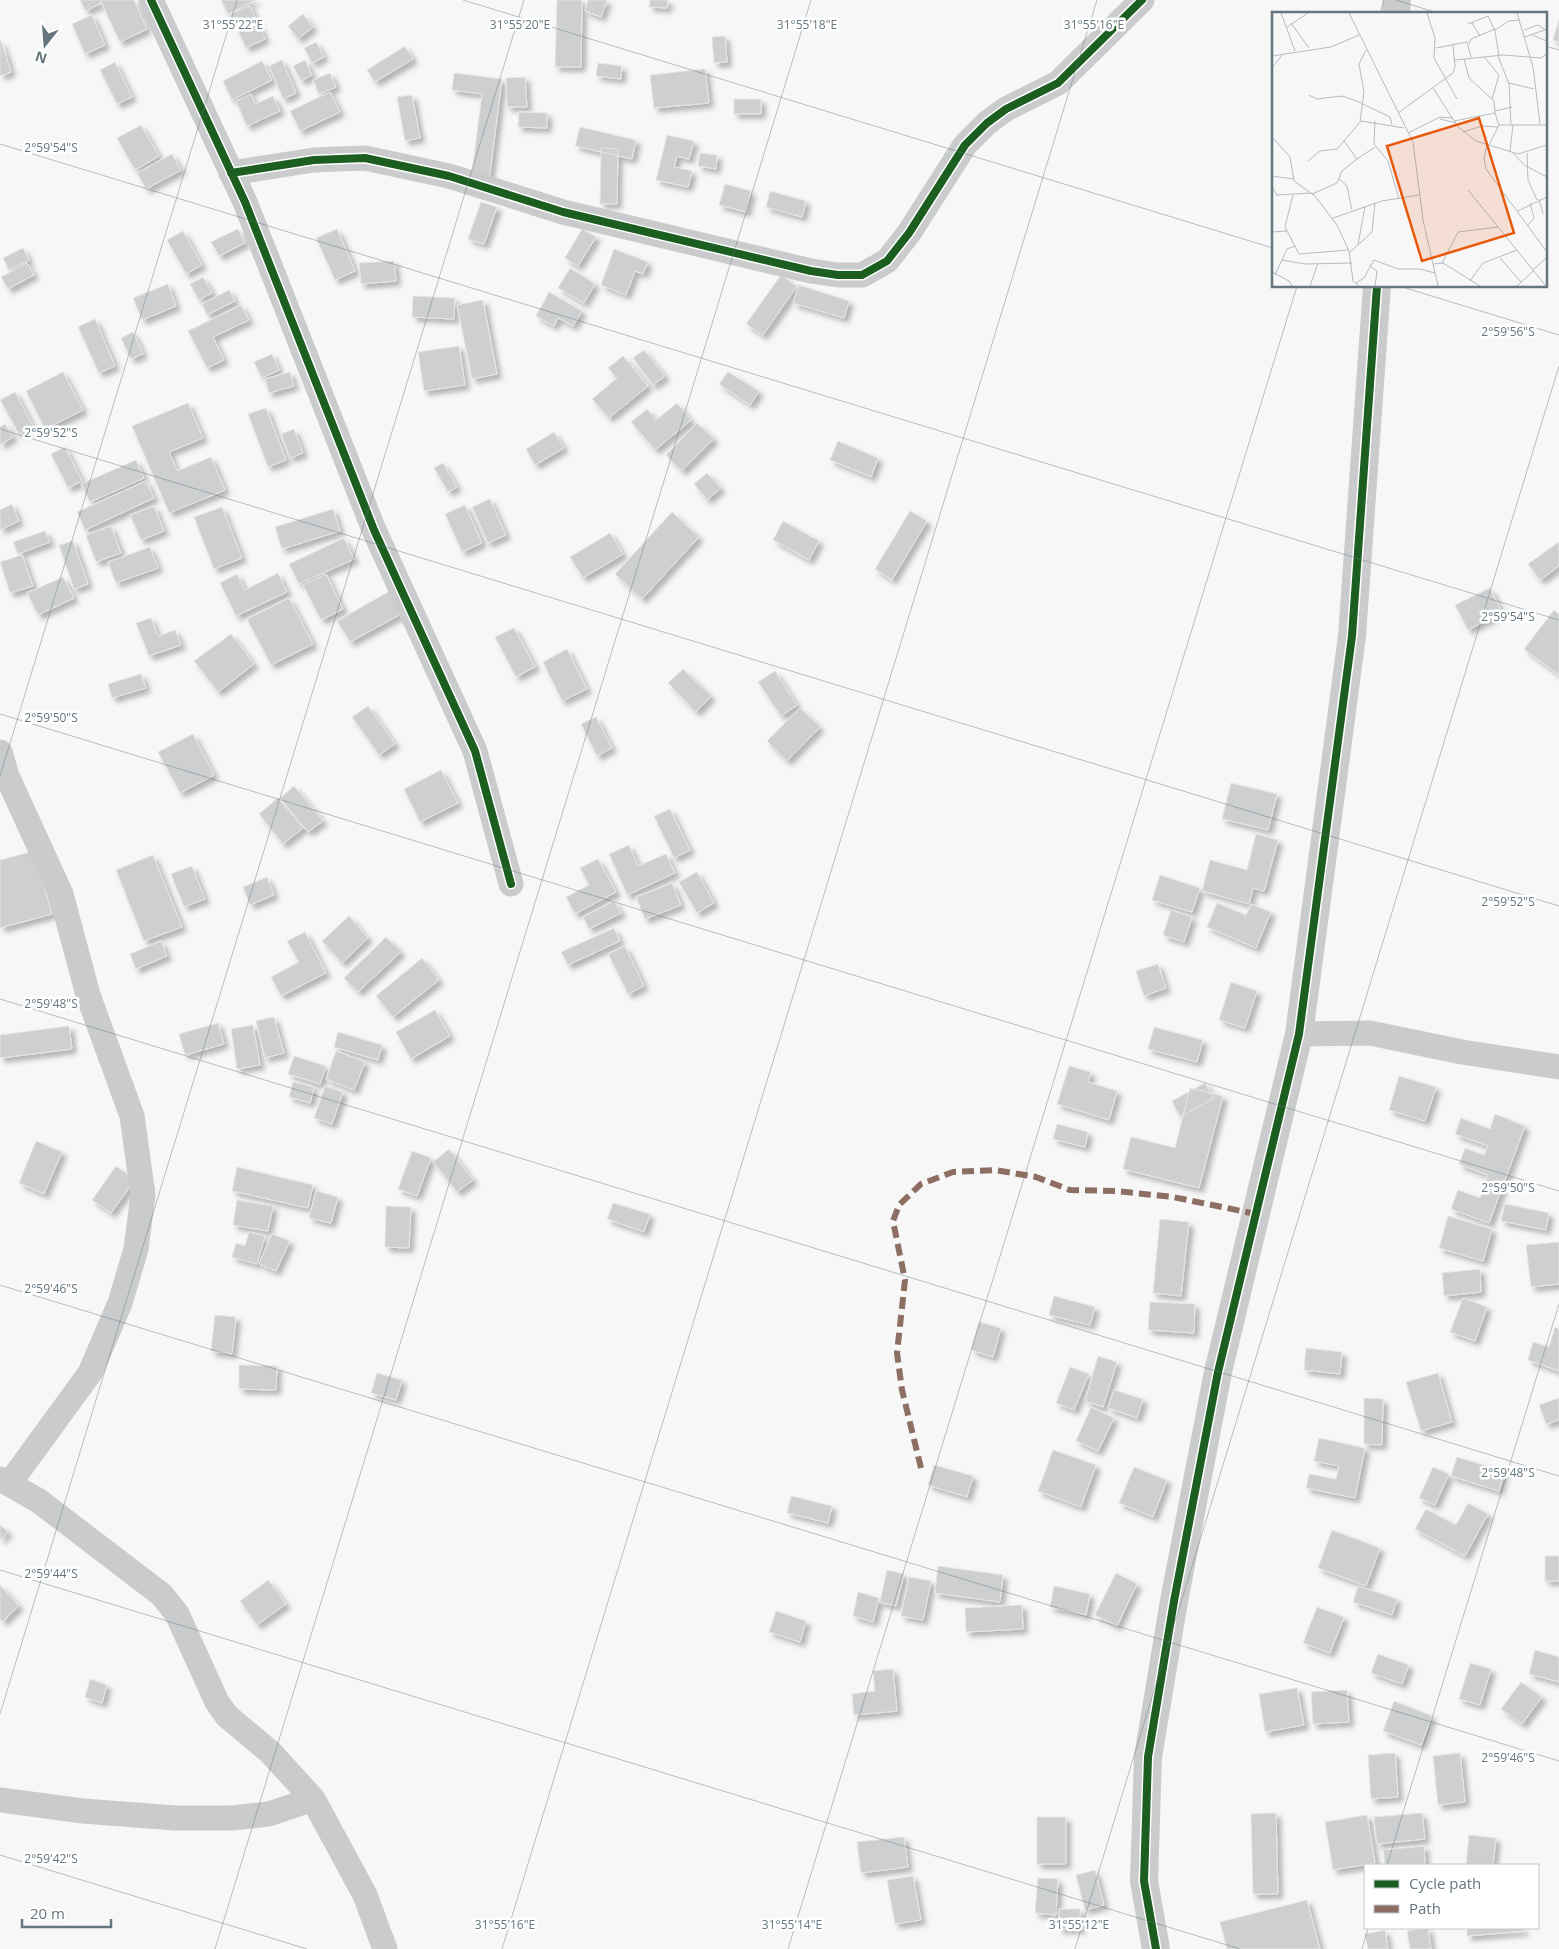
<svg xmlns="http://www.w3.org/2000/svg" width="1559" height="1949" viewBox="0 0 1559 1949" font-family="'Open Sans',sans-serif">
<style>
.building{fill:#cecfd0;stroke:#e6e6e6;filter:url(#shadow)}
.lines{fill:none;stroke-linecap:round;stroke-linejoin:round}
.minor{stroke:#cacbcc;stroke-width:25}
.tertiary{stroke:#cacbcc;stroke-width:28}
.quiet{stroke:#8d6e63;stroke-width:6;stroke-dasharray:12 6;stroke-linecap:butt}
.cycleway-casing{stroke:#fff;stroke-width:11}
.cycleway{stroke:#1b5e20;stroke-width:8}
.ticks{fill:none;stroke:#65767f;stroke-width:1;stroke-opacity:0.45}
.inset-road{fill:none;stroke:#b4bbc0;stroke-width:1}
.view{fill:#e8590c;fill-opacity:0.15;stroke:#e8590c;stroke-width:2.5}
.inset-edge{fill:none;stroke:#65767f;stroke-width:2.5}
.ticks-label{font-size:12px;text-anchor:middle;fill:#65767f;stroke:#fff;stroke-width:5;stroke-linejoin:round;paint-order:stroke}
</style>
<defs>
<filter id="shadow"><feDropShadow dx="4.5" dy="4.5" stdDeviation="2.5" flood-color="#0004"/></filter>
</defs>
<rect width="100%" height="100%" fill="#f7f7f7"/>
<!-- building -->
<path class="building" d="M80,0H100L101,3L86,11Z
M100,0H134L147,29L120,42Z
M221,0H256L228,14Z
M557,0H582L581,67H555Z
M588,0H607L601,17L585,11Z
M650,0H668L667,8L649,7Z
M250,6L265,39L246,48L230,14Z
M303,14L313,27L298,39L288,26Z
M92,15L105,45L85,54L72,24Z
M1559,19V42L1553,40Z
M725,36L727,62L714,63L712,37Z
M1,40L11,72L0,76V41Z
M316,42L324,57L312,63L304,48Z
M405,46L413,59L375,82L367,70Z
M282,60L296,93L283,99L269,66Z
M305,60L312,75L301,81L293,66Z
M262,61L272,80L232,100L223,81Z
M115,62L132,97L117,104L100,70Z
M598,63L622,66L621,79L596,76Z
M705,69L709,103L654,108L650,75Z
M330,73L336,87L319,94L313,80Z
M454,73L502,79L489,181L471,179L482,94L452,90Z
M525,77L527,107H507L506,78Z
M330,92L340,112L300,131L290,111Z
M251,94L255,104L273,96L280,111L247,126L236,101Z
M412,95L420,138L405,141L397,97Z
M734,99H761V114H734Z
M519,112L547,113V128L518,127Z
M141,125L159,156L135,170L117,138Z
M580,127L636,140L632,159L575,146Z
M667,135L694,141L689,159L677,156L674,167L692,171L688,187L656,180Z
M601,148L618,149L617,204H600Z
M700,153L717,155L716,169L698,166Z
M172,154L181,170L146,189L137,173Z
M725,184L751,191L746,212L719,205Z
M770,191L806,201L802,217L766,207Z
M481,202L497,207L484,244L468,239Z
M238,229L245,243L219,256L211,242Z
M337,229L355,271L335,280L316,238Z
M582,229L596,237L578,266L565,258Z
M183,231L202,265L186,274L167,240Z
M23,248L29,260L9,270L3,258Z
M614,249L648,262L643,274L635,271L626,295L601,285Z
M394,261L396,281L361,284L359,263Z
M27,263L34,275L8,289L1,277Z
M570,268L595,284L584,303L558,288Z
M781,275L797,286L763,335L746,324Z
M203,277L212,293L199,300L190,284Z
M168,284L176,306L142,320L133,298Z
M799,285L849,301L844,318L793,303Z
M229,290L235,301L207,315L202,304Z
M549,292L582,311L573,326L558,318L554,326L536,316Z
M413,296L455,298L454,319L412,317Z
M483,300L497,374L472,379L457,305Z
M241,305L249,320L213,337L224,360L207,368L188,331Z
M95,319L115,366L99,373L78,327Z
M133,332L143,354L131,359L121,338Z
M459,346L465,385L424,391L418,352Z
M644,350L665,376L653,385L633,358Z
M272,354L279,370L262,378L254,362Z
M623,356L648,386L609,418L592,399L617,378L608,368Z
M63,372L83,410L45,429L26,391Z
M290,372L294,386L269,393L265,379Z
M728,372L759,391L750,405L719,384Z
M15,392L33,426L19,434L0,400Z
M188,403L203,438L169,452L177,471L211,457L225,490L169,513L132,426Z
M677,403L691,420L655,450L631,422L647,409L656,420Z
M266,408L286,460L268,467L248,414Z
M697,423L714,439L682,471L666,455Z
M5,424L13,437L0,445V427Z
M294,429L303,453L290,458L281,434Z
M554,432L564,448L535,465L526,449Z
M838,441L878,458L871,477L830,460Z
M65,447L82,481L68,488L51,454Z
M136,460L144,478L90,502L81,484Z
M443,463L457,487L448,492L434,468Z
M707,473L721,488L707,500L694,484Z
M146,481L154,498L85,530L77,512Z
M490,499L506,535L488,543L472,507Z
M12,504L19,521L0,530V510Z
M465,505L482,543L462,552L445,514Z
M154,506L164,531L141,540L130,515Z
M222,507L242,558L214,569L194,517Z
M333,509L340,531L282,549L275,527Z
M910,511L927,521L892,580L875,569Z
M672,512L699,537L642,599L615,574Z
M783,521L819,541L809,560L773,540Z
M111,526L121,553L96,562L86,535Z
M45,531L50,542L18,554L13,542Z
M610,533L623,554L583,578L570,557Z
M344,538L354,559L299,584L289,564Z
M73,541L88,584L74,589L59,545Z
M1559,542V566L1540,580L1528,564Z
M150,547L158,568L116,583L108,562Z
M22,555L33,586L10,593L0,562Z
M278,573L287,592L236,616L220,583L237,574L245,590Z
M326,574L343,609L321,620L303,585Z
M63,577L74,598L38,615L27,593Z
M1490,588L1502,612L1468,630L1455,605Z
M390,591L403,613L350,642L337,621Z
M289,598L313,644L271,665L247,619Z
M1554,610L1559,614V675L1524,649Z
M151,618L158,636L175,630L181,645L149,656L136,623Z
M514,628L535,667L516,677L495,637Z
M231,634L254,664L218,692L194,661Z
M567,649L587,689L562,701L543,662Z
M683,669L711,696L696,712L668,683Z
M775,671L797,705L781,716L758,682Z
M141,674L146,688L112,698L108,684Z
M368,706L395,744L379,755L352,717Z
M800,708L820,727L787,761L767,741Z
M596,717L612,748L597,756L581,724Z
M193,734L214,775L180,793L158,752Z
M441,770L458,803L420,822L404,789Z
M1231,783L1277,794L1268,830L1222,819Z
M294,786L323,821L308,832L280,798Z
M278,798L303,828L283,844L259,814Z
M670,809L690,850L674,858L654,816Z
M1256,834L1278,840L1264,891L1253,888L1249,904L1202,891L1210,860L1247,870Z
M629,845L638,866L666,854L675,873L627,895L609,854Z
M34,851L52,914L0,928V860Z
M153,855L182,927L144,941L116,870Z
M598,859L616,892L575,914L566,897L589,885L580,868Z
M192,866L205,899L184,907L171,874Z
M697,872L714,903L697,913L679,882Z
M1160,875L1200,888L1192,912L1152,900Z
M267,877L274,895L250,905L243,887Z
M672,883L681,905L645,919L636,897Z
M614,901L621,913L589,929L583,917Z
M1217,903L1246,915L1251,904L1271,912L1256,948L1207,927Z
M1171,910L1192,917L1184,942L1163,935Z
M349,916L368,938L342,963L322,941Z
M614,928L620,941L568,965L561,952Z
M305,932L326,973L281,996L271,977L299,962L287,941Z
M386,937L401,952L358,992L344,978Z
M161,941L167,956L136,969L130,954Z
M625,946L644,986L628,994L608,954Z
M422,958L439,980L393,1017L376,996Z
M1158,964L1166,988L1144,996L1136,971Z
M1231,982L1257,991L1245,1028L1219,1020Z
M435,1010L450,1036L411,1059L396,1032Z
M274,1017L284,1053L265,1058L256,1021Z
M218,1023L224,1044L185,1055L179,1034Z
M253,1025L260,1065L237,1069L231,1029Z
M69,1026L72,1049L0,1058V1035Z
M1154,1027L1203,1040L1197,1062L1148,1049Z
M338,1032L382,1045L378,1060L334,1047Z
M336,1051L365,1062L354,1090L326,1079Z
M294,1056L326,1066L320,1084L288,1074Z
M1069,1066L1091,1072L1088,1082L1117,1091L1109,1120L1057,1104Z
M1399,1076L1436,1087L1425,1121L1389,1110Z
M293,1082L314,1087L310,1103L289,1097Z
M1205,1083L1214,1098L1180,1117L1172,1101Z
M325,1086L343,1092L332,1124L314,1118Z
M1190,1088L1223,1096L1199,1188L1123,1169L1131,1137L1175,1148Z
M1495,1114L1525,1126L1489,1223L1451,1209L1458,1190L1480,1198L1488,1175L1459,1164L1465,1148L1484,1155L1488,1146L1455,1134L1461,1118L1490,1129Z
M1057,1124L1088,1132L1085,1147L1053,1139Z
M36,1141L62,1152L44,1194L19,1183Z
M449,1149L473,1180L457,1192L433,1162Z
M412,1151L431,1158L417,1196L398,1189Z
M116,1166L135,1180L111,1213L92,1200Z
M237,1167L313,1185L308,1208L232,1191Z
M316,1191L338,1197L331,1223L309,1218Z
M237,1200L273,1206L268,1231L233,1225Z
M613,1203L650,1214L644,1232L607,1219Z
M1505,1204L1549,1213L1546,1230L1501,1221Z
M386,1206L411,1207L409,1248L385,1247Z
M1448,1216L1492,1229L1483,1261L1439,1248Z
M1160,1219L1189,1222L1181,1296L1153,1293Z
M249,1232L265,1236L257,1264L232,1257L236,1243L245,1246Z
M272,1234L290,1241L276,1271L259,1264Z
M1559,1242V1284L1531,1287L1526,1245Z
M1480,1269L1481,1292L1444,1296L1442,1273Z
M1054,1296L1095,1307L1090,1325L1049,1315Z
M1463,1298L1487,1307L1475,1341L1450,1332Z
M1150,1302L1195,1304L1194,1333L1148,1330Z
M215,1315L236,1317L232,1354L211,1351Z
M979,1322L1001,1328L993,1357L971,1350Z
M1555,1327L1559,1329V1371L1528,1360L1533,1342L1549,1347Z
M1306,1348L1342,1352L1340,1374L1304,1370Z
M1098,1356L1117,1362L1103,1407L1085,1401Z
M239,1365L277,1366L276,1390L239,1389Z
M1070,1367L1089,1374L1074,1410L1056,1403Z
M377,1373L402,1380L396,1400L371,1393Z
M1438,1373L1452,1422L1421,1431L1406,1382Z
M1114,1390L1143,1399L1137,1418L1108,1408Z
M1364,1398L1383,1399L1382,1445L1364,1444Z
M1559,1398V1420L1546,1424L1539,1405Z
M1091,1407L1114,1418L1098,1451L1076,1441Z
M1319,1438L1365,1448L1355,1498L1306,1488L1309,1474L1336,1479L1339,1466L1314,1461Z
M1053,1450L1096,1465L1081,1507L1038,1491Z
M1457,1457L1504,1471L1499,1491L1451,1476Z
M934,1465L973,1476L967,1497L928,1485Z
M1134,1467L1167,1480L1153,1517L1119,1503Z
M1433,1467L1449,1474L1435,1505L1419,1498Z
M791,1496L832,1506L828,1523L787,1513Z
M1468,1503L1488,1514L1465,1556L1415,1529L1426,1509L1456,1525Z
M0,1525L8,1532L0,1540Z
M1332,1530L1380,1548L1366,1586L1318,1568Z
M1545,1556H1559V1581H1545Z
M938,1566L1003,1575L1000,1602L935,1593Z
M887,1570L904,1574L896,1606L880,1602Z
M1116,1573L1137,1584L1117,1626L1095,1615Z
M909,1577L931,1581L923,1620L901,1616Z
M268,1580L286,1604L257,1625L240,1601Z
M0,1585L19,1606L2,1622L0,1619Z
M1054,1586L1090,1594L1086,1615L1050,1607Z
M1358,1586L1397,1599L1392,1615L1353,1602Z
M858,1592L879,1598L873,1622L853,1616Z
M1022,1605L1023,1629L966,1632L965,1608Z
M1317,1607L1344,1617L1330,1653L1303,1643Z
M776,1611L806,1621L800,1642L769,1632Z
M1535,1650L1559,1657V1682L1529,1674Z
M1378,1654L1409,1665L1402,1684L1371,1673Z
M1470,1663L1491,1669L1480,1705L1459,1699Z
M893,1669L897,1711L854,1715L852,1694L875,1691L873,1671Z
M90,1679L107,1685L102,1703L85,1697Z
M1521,1682L1542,1697L1522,1724L1501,1709Z
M1297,1688L1304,1725L1265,1732L1259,1694Z
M1347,1690L1349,1722L1313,1724L1311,1692Z
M1394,1701L1432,1716L1421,1745L1383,1731Z
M1395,1753L1398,1797L1371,1799L1368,1755Z
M1460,1753L1465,1802L1438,1805L1433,1756Z
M1276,1813L1278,1894H1253L1251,1814Z
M1422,1813L1425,1839L1377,1844L1374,1817Z
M1367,1815L1375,1863L1333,1870L1325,1822Z
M1037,1817H1066V1864H1037Z
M1469,1835L1496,1838L1493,1865H1466Z
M904,1837L908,1867L861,1873L857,1842Z
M1424,1846L1425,1865H1385L1383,1850Z
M1095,1870L1104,1905L1085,1910L1076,1875Z
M913,1876L921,1920L895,1924L887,1880Z
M1038,1878L1058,1879L1056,1915L1035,1913Z
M1307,1900L1320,1949H1227L1220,1922Z
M1059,1909H1080V1929H1059Z
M1428,1928L1431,1949H1410L1407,1931Z
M1467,1928H1524V1931L1467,1936Z
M1385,1930L1388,1949H1368L1365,1934Z"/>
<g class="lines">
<!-- minor -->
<path class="minor" d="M151,0L245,202L374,530L475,751L511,884
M231,173L314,160L365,158L449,176L563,212L811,271L838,275H862L887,261L909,233L965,145L987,123L1006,109L1058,83L1142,0
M0,752L7,776L61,894L88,995L132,1116L143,1195L136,1249L120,1303L90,1373L9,1484
M1299,1034L1370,1033L1462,1052L1559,1067
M0,1479L39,1501L162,1595L177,1614L217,1702L227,1716L270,1752L313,1799L365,1895L385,1949
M0,1800L83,1811L175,1818H232L269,1814L313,1799"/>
<!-- tertiary -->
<path class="tertiary" d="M1396,14L1397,0
M1156,1949L1144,1881L1148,1757L1174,1601L1218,1372L1299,1034L1352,636L1377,286"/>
<!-- quiet -->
<path class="quiet" d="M921,1468L902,1390L897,1353L905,1280L893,1221L899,1205L921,1184L953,1172L995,1170L1036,1177L1070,1190L1116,1191L1173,1197L1256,1214"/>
<!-- cycleway casing -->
<g class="cycleway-casing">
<path id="cycleway" d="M151,0L245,202L374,530L475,751L511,884
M231,173L314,160L365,158L449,176L563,212L811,271L838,275H862L887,261L909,233L965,145L987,123L1006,109L1058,83L1142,0
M1156,1949L1144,1881L1148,1757L1174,1601L1218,1372L1299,1034L1352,636L1377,286"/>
</g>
<!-- cycleway -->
<use href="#cycleway" class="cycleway"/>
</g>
<!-- ticks -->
<path class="ticks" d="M463,0L1273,248M1396,0L1441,14M1380,14L1384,0M1545,46L1559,50M0,144L1559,620M1399,286L1559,335M0,429L1559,906M0,714L1559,1191M0,776L237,0M0,999L1559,1476M0,1285L1559,1761M0,1570L1240,1949M0,1714L524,0M0,1855L307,1949M1387,1865L1559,1304M215,1949L811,0M502,1949L1097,0M788,1949L1297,286M1075,1949L1559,366M1362,1949L1368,1928"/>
<!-- overview -->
<g transform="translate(1272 12)">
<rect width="275" height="275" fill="#f7f7f7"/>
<path class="inset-road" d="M9,1L23,39M77,1L141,130L151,208L166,274M155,1L163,26L162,46L185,87M245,1L261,55L268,112M19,11L37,36M200,11L208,24M196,12L216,4L223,19L227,44M15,15L36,1M223,18L237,9L248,8M252,18L266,13L274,18M260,23L275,29M253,25L275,17M197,32L199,27L223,17M164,36L195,30L199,45M0,44L59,35L87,23M226,44L237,72L239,113M213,46L227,63L220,87M192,47L197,66L222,89L223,101M183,48L231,43L269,46L275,42M0,56L11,42M237,71L262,77M161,76L186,115L204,129L246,142L275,133M37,83L45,87L70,84L90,91M91,92L118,105L120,113M223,99L240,95M126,101L181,61L183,54L181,33M168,107L184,111M88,109L92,80L87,52L94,38M103,109L102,132L116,149L127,187M182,109L223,101L227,113L217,133M227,113H275M191,120L210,114L226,115M136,121L168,105L181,106M0,125L18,145L22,169L43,184L65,213L77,239L81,269L87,274M72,129L85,147L103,135M215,133L212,146L214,157L275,240M238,139L241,113M241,141L254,155M255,141L256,168L265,188M36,149L48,139L65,137L89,109L132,116M254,154L275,165M0,164L21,167M67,167L75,174L80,198M0,175L5,183L39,181M196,178L274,274M40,182L65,171L70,159L85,147M21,183L13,215L27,242L76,238M267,187L271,202M246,199L275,185M61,206L110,189L147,183M256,213L262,206L258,191M0,220L15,219M86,233L93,194M77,241L100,220L103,191M228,246L249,270M10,248L33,252L80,251M170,251L186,220L226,215M161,252L171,251L208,274M97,253L105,259L103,274M261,258L275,245M0,260L17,269L20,274M3,263L15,237L23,234M198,269L211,251L245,238M84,271L92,266L102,248L126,257H148L163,261M38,274L46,251M245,274L261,259"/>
<path class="view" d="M207,106L242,221L150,249L115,134Z"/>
<rect width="275" height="275" class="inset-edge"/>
</g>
<g class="ticks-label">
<text x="233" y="29">31°55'22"E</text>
<text x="520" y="29">31°55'20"E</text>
<text x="807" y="29">31°55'18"E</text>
<text x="1094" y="29">31°55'16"E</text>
<text x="51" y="152">2°59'54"S</text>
<text x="1508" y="336">2°59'56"S</text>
<text x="51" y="437">2°59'52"S</text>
<text x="1508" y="621">2°59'54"S</text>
<text x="51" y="722">2°59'50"S</text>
<text x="1508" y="906">2°59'52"S</text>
<text x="51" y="1008">2°59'48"S</text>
<text x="1508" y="1192">2°59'50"S</text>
<text x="51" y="1293">2°59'46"S</text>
<text x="1508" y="1477">2°59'48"S</text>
<text x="51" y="1578">2°59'44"S</text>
<text x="1508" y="1762">2°59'46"S</text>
<text x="51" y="1863">2°59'42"S</text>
<text x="505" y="1929">31°55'16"E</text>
<text x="792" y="1929">31°55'14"E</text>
<text x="1079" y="1929">31°55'12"E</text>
</g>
<!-- legend -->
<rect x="1364" y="1864" width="175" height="65" fill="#ffffff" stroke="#c1c8cc"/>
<rect x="1374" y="1880" width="25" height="8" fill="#1b5e20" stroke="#c1c8cc"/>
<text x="1409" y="1889" font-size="15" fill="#65767f">Cycle path</text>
<rect x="1374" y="1905" width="25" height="8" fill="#8d6e63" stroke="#c1c8cc"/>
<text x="1409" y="1914" font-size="15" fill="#65767f">Path</text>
<!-- north arrow -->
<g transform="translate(45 45) rotate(197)" stroke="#ffffff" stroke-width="4" paint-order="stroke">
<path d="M0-4L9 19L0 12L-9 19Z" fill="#65767f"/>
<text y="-8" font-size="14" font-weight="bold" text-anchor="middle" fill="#65767f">N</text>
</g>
<!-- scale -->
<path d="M22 1919v8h89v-8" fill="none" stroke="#65767f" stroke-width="2.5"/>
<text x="30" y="1919" font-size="15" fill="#65767f" stroke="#ffffff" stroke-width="4" paint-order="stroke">20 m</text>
</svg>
